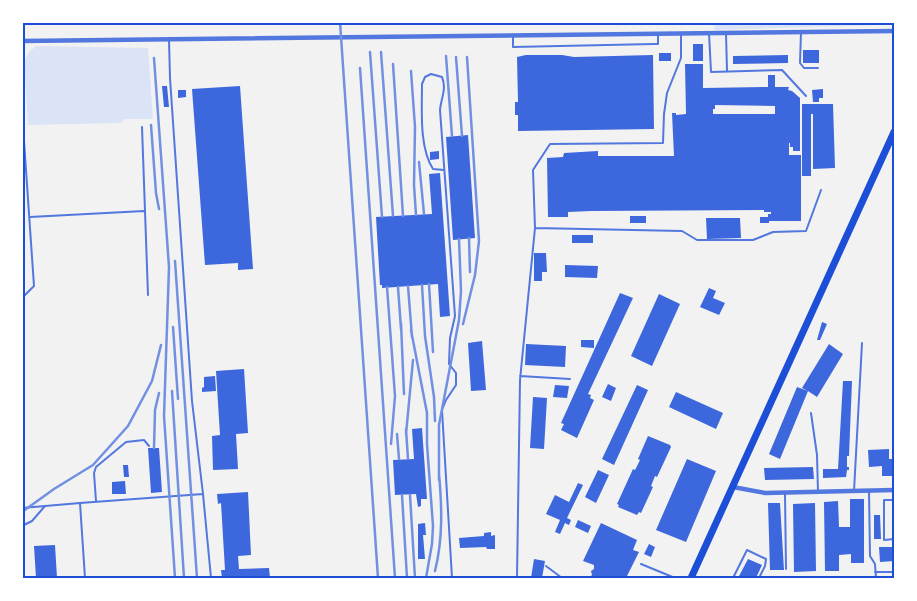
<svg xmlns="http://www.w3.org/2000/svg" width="917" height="601" viewBox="0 0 917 601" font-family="'PT Sans',sans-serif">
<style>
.green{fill:#dbe4f7}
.building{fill:#3d67dc;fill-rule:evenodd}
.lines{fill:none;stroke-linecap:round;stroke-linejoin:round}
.service{stroke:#5277de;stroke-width:2}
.minor{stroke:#5277de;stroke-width:4.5}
.primary{stroke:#1d4ed8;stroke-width:7}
.rail{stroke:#7290e2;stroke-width:2.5}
.neatline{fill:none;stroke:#1d4ed8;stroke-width:2}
</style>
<rect width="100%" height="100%" fill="#f2f2f2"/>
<!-- green -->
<path class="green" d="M894,22L879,25L715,30L714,23Z
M36,46L148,48L153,119H124L121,123L28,125L24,62L29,52Z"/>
<!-- building -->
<path class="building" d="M693,44H703V61H693Z
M803,50H819V63H803Z
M659,53H671V61H659Z
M526,55H562L574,57L653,55L654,129L518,131V115H515V102H518L517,57Z
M788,55V63L733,64V56Z
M685,64H703V88L768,87V75H775V87H789L788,90L792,91L800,98V151H793V147H790V143H789V155H801V221H769V223H760V217H768V214H771V212H764V210L591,211L568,212V217H548L547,158L563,157L564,153L598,151V156H674L672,113H676V115L686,114ZM715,105L775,106V114H713V109H715Z
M162,86H167L169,107H164Z
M240,86L253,269L238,270V263L205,265L192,89Z
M823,89V98H819V102H813L812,90Z
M178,90H186V97L178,98Z
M802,104H833L835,168L813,169V114H811V176H802Z
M468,135L475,238L453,240L446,137Z
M439,151V159L430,160V152Z
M440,173L450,316L440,317L438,284L382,288V285H380L376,217L432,214L429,174Z
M630,216H646V223H630Z
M706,218H740L741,238L707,239Z
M572,235H593V243H572Z
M534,253H546L547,272H542V281H534Z
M565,265L598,266L597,278L565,277Z
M709,288L716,291L713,298L725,303L719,315L700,307Z
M620,293L633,298L588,394L591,395L590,398L594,400L577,438L561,430L564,424L561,423Z
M659,294L680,304L652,366L631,356Z
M822,322L827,324L820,340H817Z
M581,340H594V348L581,347Z
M482,341L486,390L471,391L468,343Z
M526,344L566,346L565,367L525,365Z
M829,344L843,354L817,397L808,391L780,459L769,454L797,387L808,391L802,388Z
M244,369L248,433L236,434L238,469L213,470L212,436L220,435L216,371Z
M215,376L216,391L202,392V388L204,387V377Z
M843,381H852L849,456H847V467H849V470H847L846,477L823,478V469H838Z
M608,384L616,388L611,401L602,397Z
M555,385L569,386L567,398L553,397Z
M637,385L648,390L614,465L602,459Z
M676,392L723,413L716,429L669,407Z
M533,397L547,398L544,449L530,448Z
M422,428L427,499H421V506L418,507L416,494L395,495L393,460L414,459L412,429Z
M648,436L670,445L671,447L657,477L655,476L651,486L653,487L641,513L639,512L637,515L618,507L619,505L617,504L633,469L635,470L640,460L638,459Z
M148,448H159L162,492L151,493Z
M889,449V459H894V476H882V466L869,467L868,450Z
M687,459L716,471L686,542L656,530Z
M123,465H128L129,477H124Z
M813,467L814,479L765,480L764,468Z
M598,470L609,475L596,503L585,497Z
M125,481L126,494H112V482Z
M578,483L583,485L567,518L571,520L569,525L565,523L560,534L555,532L560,520L546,514L555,495L569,502Z
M248,492L251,555L238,556L239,569L269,568L270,578H222L221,570H225L221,503L218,504L217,494Z
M850,499H864V563H851V554L839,555V571H825L824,502L838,501L839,527H850Z
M768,503H780L784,570H770Z
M815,503L816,571L794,572L793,504Z
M874,515H880L881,539H874Z
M578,520L591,526L588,533L575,527Z
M425,523L426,535H423L425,559H418V524Z
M601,523L637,540L633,550L639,552L627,576L632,578H589L592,575L591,571L594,569V565L583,561Z
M491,532V536L495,535V549H487L486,547L460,548L459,538L484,536V533Z
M649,544L655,547L651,557L644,554Z
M55,545L57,578H36L34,546Z
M879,547H894V561L880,562Z
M534,559L545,561L542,578H531Z
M748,559L762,565L756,578H738Z"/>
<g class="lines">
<!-- service -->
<path class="service" d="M801,32L800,63L804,68H818
M709,33L711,72L782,70L806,96
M726,33L727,71
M513,37V47L654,44H658V34
M22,112L34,286L22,298
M142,127L148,295
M444,170L433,169C419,147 422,110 422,84L425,77L431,74L442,77C447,89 441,98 440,110L455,316L450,338L449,364L456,373V385L446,400L442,410L452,578
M30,217L144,211
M535,228L682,231L697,240H753L773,232L806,231L821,190
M520,376L570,379
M811,413L817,455L818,492
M869,490L870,556L875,564L876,578
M854,491L862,343
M894,493V516
M203,494L211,578
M785,494L786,569
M894,500H884V540L894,539
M96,501L94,473L96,467L126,442L144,440L149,446
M22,508L80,503
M22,526L32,521L45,506
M641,564L675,578
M546,566L562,578
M875,572H894
M85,578L80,503L203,494L192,401L170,78L169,40
M517,578L520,380L535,228L533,170L550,144L663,143L664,114L667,93L681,58V34
M733,578L747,550L766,559L765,566L759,578"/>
<!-- minor -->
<path class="minor" d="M22,41L894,31
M733,487L765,493L894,490"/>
<!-- primary -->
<path class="primary" d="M691,578L894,132"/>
<!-- rail -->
<path class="rail" d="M340,22L378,578
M370,52L382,217
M381,52L393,216
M446,56L452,136
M456,57L462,136
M154,58L169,267L164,416L175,578
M393,64L403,216
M360,68L395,578
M411,71L415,127L414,185L416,215
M151,125L156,193L159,209
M419,162L424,214
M469,238L470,272
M175,261L197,578
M429,284L433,352
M422,285L425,336L434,397L435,421
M408,286L412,337
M387,287L395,396L391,444
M398,287L401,329
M401,323L404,394
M463,324L475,275L479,241L467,57
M173,327L178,399
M411,330L427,413V444L433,526L432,544L426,578
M172,391L184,578
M406,429L408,459
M397,434L399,459
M406,434L413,360
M154,448L155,410L159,393
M439,480V425L459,320L461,291L459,239
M402,495L407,578
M410,495L415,578
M22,512L54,489L93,465L128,426L152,381L161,345
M435,571C443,539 442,507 439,474"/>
</g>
<!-- border -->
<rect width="917" height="601" fill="none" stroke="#ffffff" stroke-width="48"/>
<rect x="24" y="24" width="869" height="553" class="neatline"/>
</svg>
